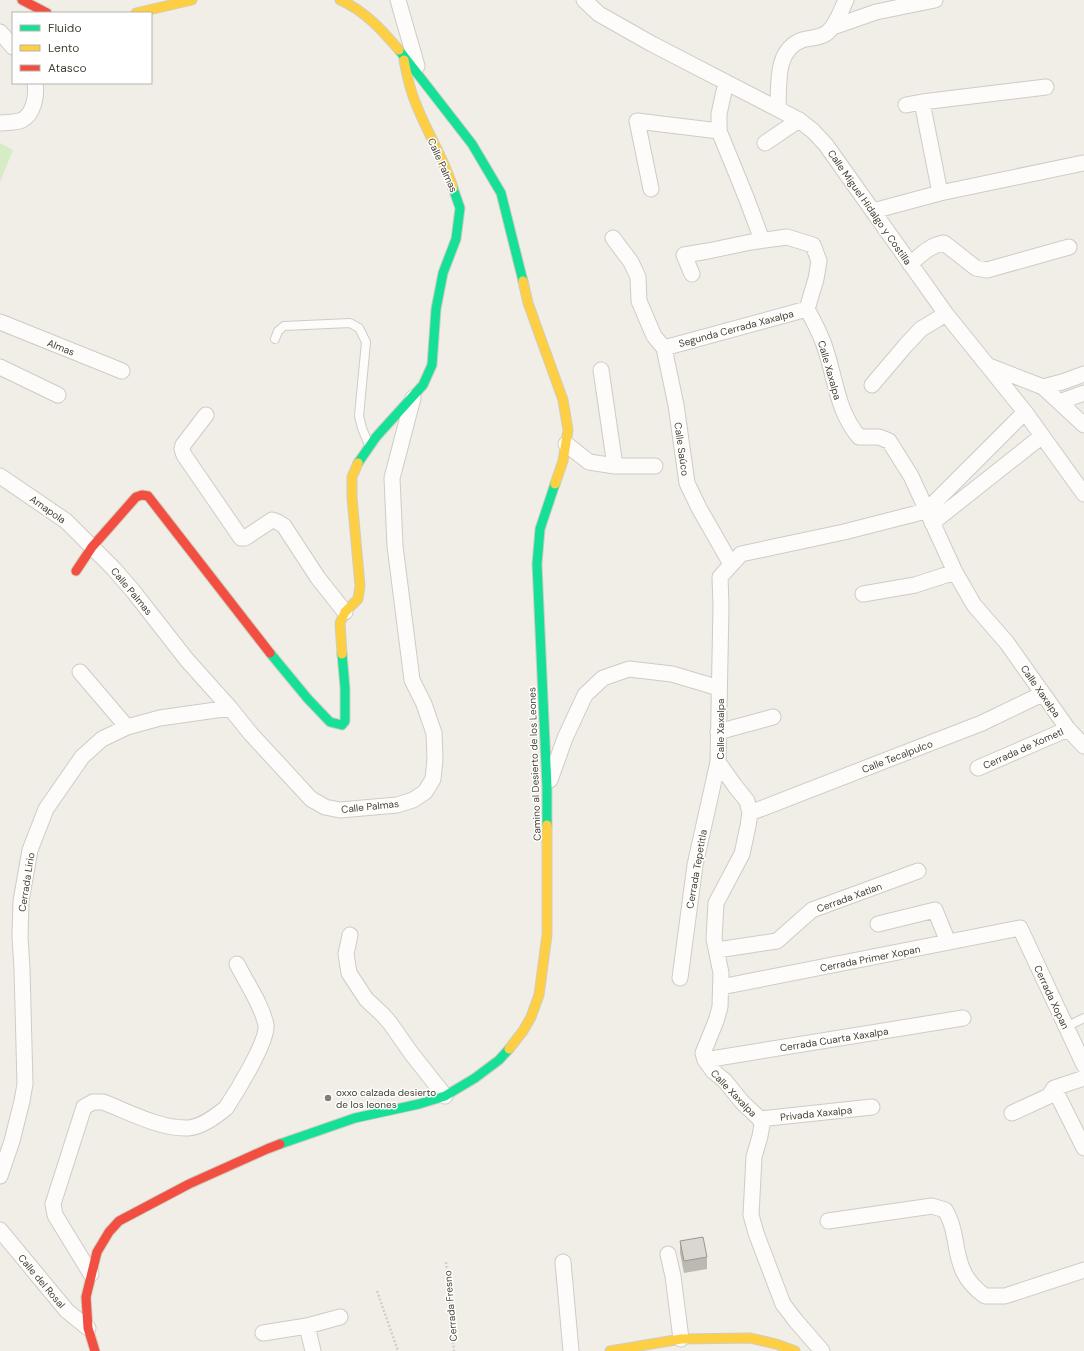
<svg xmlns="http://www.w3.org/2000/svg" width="1084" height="1351" viewBox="0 0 1084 1351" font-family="'DM Sans',sans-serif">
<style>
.green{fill:#d5ecc4}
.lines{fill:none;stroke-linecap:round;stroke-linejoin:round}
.lane-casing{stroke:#ceccc4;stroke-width:10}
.street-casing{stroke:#ceccc4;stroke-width:17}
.fast-casing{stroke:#cfcebd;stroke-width:11}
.slow-casing{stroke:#cfcebd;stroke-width:11}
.jam-casing{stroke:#cfcebd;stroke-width:11}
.path{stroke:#d0cfc9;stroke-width:2.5;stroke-dasharray:2 2;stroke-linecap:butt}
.lane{stroke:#fdfcfb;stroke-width:8}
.street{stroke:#fdfcfb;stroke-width:15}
.fast{stroke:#16e098;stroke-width:9}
.slow{stroke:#ffcf43;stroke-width:9}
.jam{stroke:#f24e42;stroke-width:9}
.wall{fill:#bbb9b2}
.building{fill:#d9d7cf;stroke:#989691}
.poi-dot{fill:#817e72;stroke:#fff;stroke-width:1.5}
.labels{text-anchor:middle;stroke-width:3;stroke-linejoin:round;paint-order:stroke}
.street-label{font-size:10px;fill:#454233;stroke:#fff}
.poi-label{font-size:10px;fill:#454233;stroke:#fff;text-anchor:start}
</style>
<rect width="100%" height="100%" fill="#f0eee6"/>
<!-- green -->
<path class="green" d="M0,143L13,150L0,182Z"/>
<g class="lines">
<!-- lane casing -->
<g class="lane-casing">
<path id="lane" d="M275,339L278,331L284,326L350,323L359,328L366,342L359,416L362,428L368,443
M1066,1027L1084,1018"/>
</g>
<!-- street casing -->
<g class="street-casing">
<path id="street" d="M398,0L417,66
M584,0L599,14L652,44L799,120L813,131L826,145L946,314L1025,412L1084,494
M833,27L876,12L935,0
M0,32L13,47
M726,82L719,114V131L746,197L762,240
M922,102L940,193
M906,105L922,102L1046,87
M778,108C779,84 775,50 802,40C811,37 820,39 828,32C837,24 841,10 846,0
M0,123C7,122 16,123 22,120C34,114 37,95 35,83
M765,143L799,120
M651,189L637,121L719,131
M873,211L940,193L1083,163
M613,238L631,262L638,277L639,301L654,336L664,348L676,405L687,483L699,508L731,564
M910,264C921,255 930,245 944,243L976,268L987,270L1069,247
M692,274L684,255L708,251L751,242L787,237L813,245L819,261L816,279L807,309C813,320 819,331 823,342C836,376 835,408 859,437H879L889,441L911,476L955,572L974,605L1007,643L1068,729L1084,746
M0,322L122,371
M664,348L807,309
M989,366L1043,387L1062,382L1084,374
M0,367L58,395
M601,370L615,466
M872,385L906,345L921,329L946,314
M1043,387L1084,425
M1059,402L1084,393
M206,415L183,445L182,449L184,455L241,538H245L272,520C277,521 280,523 284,526L318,578L345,612
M566,444L589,462L615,466H655
M0,476L66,521L113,568L133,591L187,660L230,708L251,734L311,799L325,807L340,810L397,805L413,800L425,792L433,779L435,759L434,733L424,704L412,680L395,546L392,478L413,398
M932,523L1042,436
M863,594L915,585L955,572
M80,672L127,727
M718,732L773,717
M718,762L735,786L747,801L750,813L748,826L742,854L716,903L714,939L721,973L720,1007L716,1021L703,1053L705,1060L713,1071L725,1081L742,1102L760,1119L762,1125L760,1136L754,1157L751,1215L756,1233L783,1304L796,1321L822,1351
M978,768L1068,729
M550,780L565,738L585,695L603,678L629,669L672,674L719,688
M750,813L982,723L1042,694
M878,924L935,910L948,942
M350,935L346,954L349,973L366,999L383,1015L390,1023L411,1053L445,1096
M717,950L777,941L812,910L918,871
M680,978L695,865L718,762L721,606L720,577L741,554L844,532L926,511L1025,412
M721,987L1020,928L1084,1065
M705,1060L963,1018
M1084,1078L1054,1088L1084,1148
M1012,1113L1049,1096L1054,1088
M760,1119L872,1107
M0,1176L12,1141L22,1101L25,1084L22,969L20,937L21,901L30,850L46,809L82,757L102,739L127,727L160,718L230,708
M828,1221L932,1206L945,1210C951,1219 953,1228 955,1239C959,1265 963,1280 985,1296H1005L1084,1270
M0,1230L67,1311L88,1328
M668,1254L673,1276L681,1339
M563,1262L571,1351
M91,1274L55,1215L53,1204L84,1107L93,1102H103C129,1112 160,1129 188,1128C202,1127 216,1116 226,1108C236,1093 268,1041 266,1025C262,1005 246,982 237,964
M307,1326L313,1351
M263,1333L307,1326L340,1317"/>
</g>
<!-- fast casing -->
<g class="fast-casing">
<path id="fast" d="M399,50L472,144L501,193L523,281
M358,463L376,437L423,385L432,365L436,309L443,273L456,239L460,208L453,188
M270,653L308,699L330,722L342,725L345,721V688L342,654
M547,825V787L537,564L540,529L555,484
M280,1144L355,1118L419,1104L445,1096L475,1078L499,1060L509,1049"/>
</g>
<!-- slow casing -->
<g class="slow-casing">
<path id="slow" d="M340,0C365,11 382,30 399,50
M136,13L192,0
M404,60C406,70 408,81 411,90C421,124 443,154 453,188
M523,281L528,303L563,400L568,430L563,461L555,484
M342,654L340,623L345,612L358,599L360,586L352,497V477L358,463
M509,1049L523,1031L531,1017L539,995L547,935V825
M610,1351L681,1339L750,1338L776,1344L795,1351"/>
</g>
<!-- jam casing -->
<g class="jam-casing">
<path id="jam" d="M22,0L47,13
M76,571L92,547L136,497L142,495L148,496L270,653
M95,1351L88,1328L86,1297L97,1252L109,1232L119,1221L189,1184L267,1149L280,1144"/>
</g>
<!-- path -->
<path class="path" d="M446,1262L454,1351
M377,1291L398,1351"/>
<!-- lane -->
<use href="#lane" class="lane"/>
<!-- street -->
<use href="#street" class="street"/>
<!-- fast -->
<use href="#fast" class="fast"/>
<!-- slow -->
<use href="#slow" class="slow"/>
<!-- jam -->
<use href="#jam" class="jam"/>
</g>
<!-- wall -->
<path class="wall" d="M680,1241L707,1257V1269L684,1273L680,1253Z"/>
<!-- building -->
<path class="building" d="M703,1237L707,1257L684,1261L680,1241Z"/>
<!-- markers -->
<circle class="poi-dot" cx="328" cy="1098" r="4"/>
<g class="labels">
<!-- street labels -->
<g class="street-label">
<text transform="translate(443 165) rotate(66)" y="4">Calle Palmas</text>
<text transform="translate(870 207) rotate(55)" y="4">Calle Miguel Hidalgo y Costilla</text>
<text transform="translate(736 328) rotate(-15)" y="4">Segunda Cerrada Xaxalpa</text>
<text transform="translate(61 347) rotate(22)" y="4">Almas</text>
<text transform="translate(830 370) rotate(74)" y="4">Calle Xaxalpa</text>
<text transform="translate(682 449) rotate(82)" y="4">Calle Saúco</text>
<text transform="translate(48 509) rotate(35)" y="4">Amapola</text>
<text transform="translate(132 591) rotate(50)" y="4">Calle Palmas</text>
<text transform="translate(1041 691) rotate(55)" y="4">Calle Xaxalpa</text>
<text transform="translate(720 729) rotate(-90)" y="4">Calle Xaxalpa</text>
<text transform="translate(1023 748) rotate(-24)" y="4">Cerrada de Xometl</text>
<text transform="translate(897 756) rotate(-21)" y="4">Calle Tecalpulco</text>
<text transform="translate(534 764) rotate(-92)" y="4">Camino al Desierto de los Leones</text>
<text transform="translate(370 806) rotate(-6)" y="4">Calle Palmas</text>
<text transform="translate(696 869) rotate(-80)" y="4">Cerrada Tepetitla</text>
<text transform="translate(26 882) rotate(-81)" y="4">Cerrada Lirio</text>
<text transform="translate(849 897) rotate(-20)" y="4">Cerrada Xatlan</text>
<text transform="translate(870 958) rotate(-11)" y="4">Cerrada Primer Xopan</text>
<text transform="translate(1052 997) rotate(65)" y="4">Cerrada Xopan</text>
<text transform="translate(834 1039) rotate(-9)" y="4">Cerrada Cuarta Xaxalpa</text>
<text transform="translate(734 1093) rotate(46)" y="4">Calle Xaxalpa</text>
<text transform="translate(816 1113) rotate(-6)" y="4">Privada Xaxalpa</text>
<text transform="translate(42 1281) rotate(50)" y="4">Calle del Rosal</text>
<text transform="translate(450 1306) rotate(-95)" y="4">Cerrada Fresno</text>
</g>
<!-- poi labels -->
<g class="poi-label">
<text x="336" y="1096">oxxo calzada desierto<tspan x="336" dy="12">de los leones</tspan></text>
</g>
</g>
<!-- legend -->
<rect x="12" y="12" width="140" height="72" fill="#ffffff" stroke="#b5b3ad"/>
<rect x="20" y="25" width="20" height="6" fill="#16e098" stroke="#b5b3ad"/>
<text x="48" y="32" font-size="12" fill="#454233">Fluido</text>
<rect x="20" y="45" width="20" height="6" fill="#ffcf43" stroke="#b5b3ad"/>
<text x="48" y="52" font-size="12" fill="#454233">Lento</text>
<rect x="20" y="65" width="20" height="6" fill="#f24e42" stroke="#b5b3ad"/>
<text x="48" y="72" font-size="12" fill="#454233">Atasco</text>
</svg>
